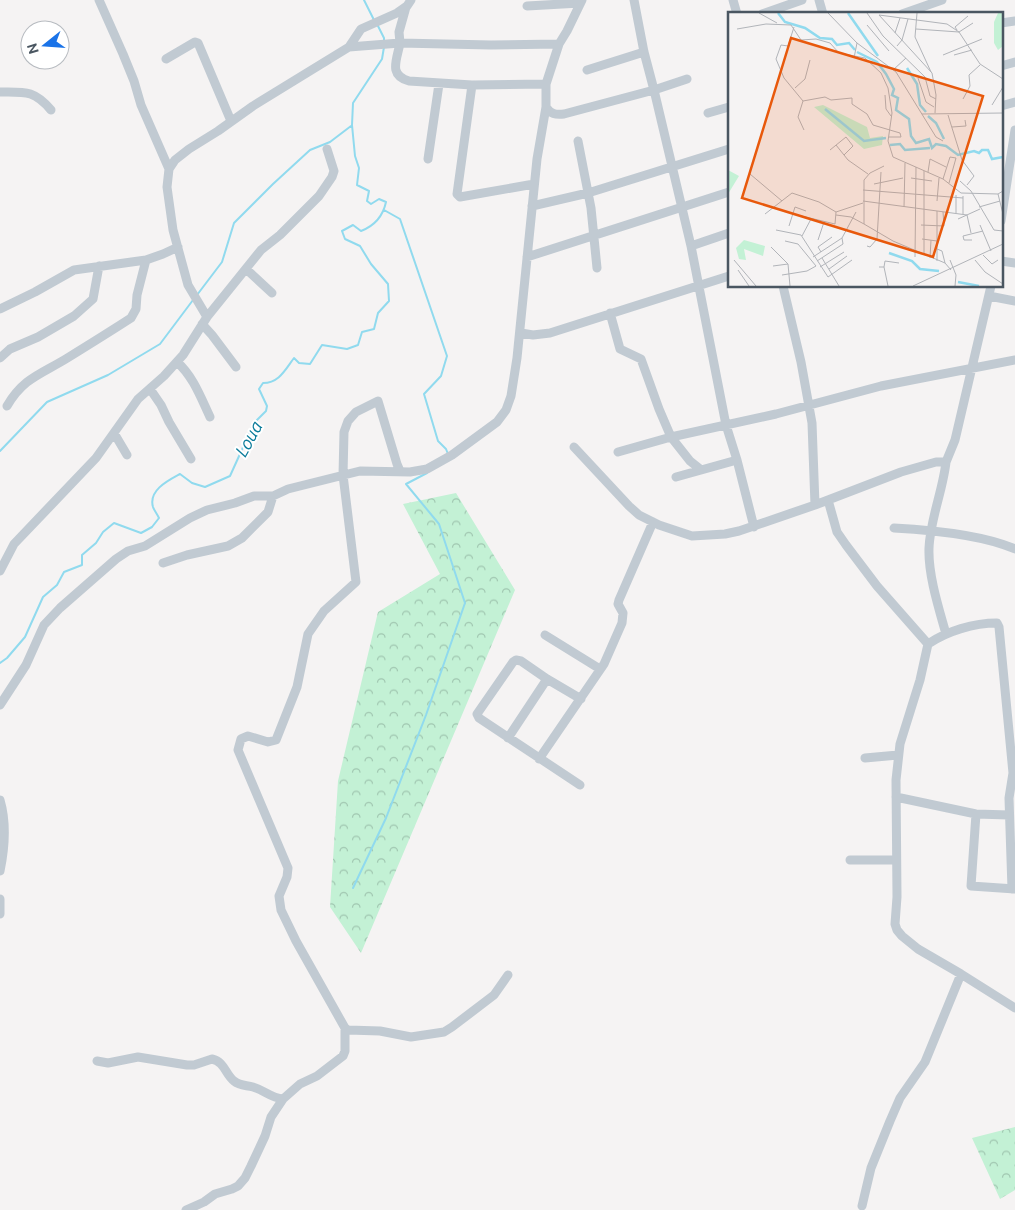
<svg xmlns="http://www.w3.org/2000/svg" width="1015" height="1210" viewBox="0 0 1015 1210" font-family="Ubuntu,sans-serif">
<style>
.forest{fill:url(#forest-crowns)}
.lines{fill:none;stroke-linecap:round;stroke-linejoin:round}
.stream{stroke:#90daee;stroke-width:2}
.minor{stroke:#c1cad2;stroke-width:9}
.labels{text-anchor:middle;stroke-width:4;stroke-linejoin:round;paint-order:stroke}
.water-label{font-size:18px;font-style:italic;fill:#0c7c9b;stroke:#fff}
.inset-river{fill:none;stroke:#90daee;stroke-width:2.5}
.inset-road{fill:none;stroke:#b1b4b9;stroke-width:1}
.view{fill:#e8590c;fill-opacity:0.15;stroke:#e8590c;stroke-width:2.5}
.inset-edge{fill:none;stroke:#4a5661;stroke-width:2.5}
</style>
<defs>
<pattern id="forest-crowns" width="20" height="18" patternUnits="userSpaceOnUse" patternTransform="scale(1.25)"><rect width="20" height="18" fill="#c3f1d5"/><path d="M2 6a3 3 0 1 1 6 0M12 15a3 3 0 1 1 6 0" fill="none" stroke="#a0c6b0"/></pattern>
</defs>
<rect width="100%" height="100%" fill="#f5f3f3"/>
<!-- forest -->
<path class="forest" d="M456,493L515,590L361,953L330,907L338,781L378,612L440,574L403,504Z
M1015,1127V1190L1000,1199L972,1138Z"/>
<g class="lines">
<!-- stream -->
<path class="stream" d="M364,0L374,20
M378,26L384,38V42
M384,210L400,219L447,356L441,376L424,394L438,441L446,449L448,454
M197,295L222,262L234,223L273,184L310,150L330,142L351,126
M0,451L47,402L108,375L160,344L193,300
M0,663L7,658L25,637L43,597L57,585L64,572L82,565V555L96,543L103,532L114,523L141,533L152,527L159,518C157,514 154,510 153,507C148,490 169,480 180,474L192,483L205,487L230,476L254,423L266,411L267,406L259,389L263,383C279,383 285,370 294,358L299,363L310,364L322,345L347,349L358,345L362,332L374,329L378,313L389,301L388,284L371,264L360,246L345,239L342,231L353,225L361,231C374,226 383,216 386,202L379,199L371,204L367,201L369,191L357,185L359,168L355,156L352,125L353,103L382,59L384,47
M353,888L386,818L426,715L465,603L439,524L406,484L427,473"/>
<!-- minor -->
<path class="minor" d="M99,0L123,54L134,81L141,105L169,169L167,187L173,230L188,285L207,317
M634,0L644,52L654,90L691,246L726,425L737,460L754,527
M733,0L737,14
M819,0L823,14
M527,6L580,3
M762,14L802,0
M902,14L942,0
M1001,23L1015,21
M349,47L400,43L399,32L406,7
M166,59L195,42L198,43L231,121
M1001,66L1015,62
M587,70L644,52
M546,84L472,85L409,81C388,75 397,60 400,43L491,45L559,44
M472,85L457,194L460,197L534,184
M0,92C25,92 34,90 51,110
M1001,106L1015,102
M546,107C551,114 555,115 564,114L654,90L687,79
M708,113L729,107
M578,141L591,208L597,268
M428,159L439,84
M169,169L175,160L189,149L218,131L253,106L349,47L361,29L397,13L407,6L411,0
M532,206L588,193L729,149
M1001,221L1015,130
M691,246L729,233
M527,257L729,192
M1001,261L1015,263
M246,269L272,293
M783,286L801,362L812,423L815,505
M989,296L1015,301
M0,309L35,292L74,270L146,260L163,254L178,247
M610,313L620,349L641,359L659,409L671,437L690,461L700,469
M202,324L212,335L236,367
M521,333L533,335L550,333L729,276
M0,358L10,349L38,337L74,316L93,299L99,266
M177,362C193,376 201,398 210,417
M150,389L161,405L169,422L191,459
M7,406C24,377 42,374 69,357C90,344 111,331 131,318L136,309L137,295L146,260
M114,433L127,455
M574,447L629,506L639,515L659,525L692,536L725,534L739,531L815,505L901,472L936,462H946L955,440L991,286
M618,452L671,437L776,414L881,386L1015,360
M946,462C943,490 930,520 929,548C928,575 939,609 946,634
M400,471L397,464L378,401L356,412L348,421L344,432L343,475L356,582L324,611L308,634L297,687L276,740L268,742L248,736L241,739L238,750L288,868L287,877L279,896L281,910L296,941L345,1028L348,1030L380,1031L411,1037L444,1032L452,1027L494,995L508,975
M676,477L737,460
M828,500L837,532L846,545L877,586L928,644L920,680L900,744L896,780L897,897L895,924L897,930L902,936L918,949L961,974L1015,1008
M894,528C930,530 983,535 1015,549
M163,563L187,555L228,546L242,538L268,512L273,496
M0,571L14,544L96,458L138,399L164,376L183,355L207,317L261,250L280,235L319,196L332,177L334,171L327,149
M545,635L600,669
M928,644C947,631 974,623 997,623L999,627L1013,773L1009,798L1012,889
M0,705L26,665L44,625L60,608L116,559L128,551L145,546L190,518L207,510L235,503L254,496H273L288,489L360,471L410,472L427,469L452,455L497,422L506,410L511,396L517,358L537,159L546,107V84L559,44L567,31L582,0
M508,738L547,679
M865,758L898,755
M539,759L604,664L622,623L623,613L618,604L619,600L653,522
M580,785L479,718L477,714L513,662L516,660L521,661L547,679L581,699
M896,797L976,814L1009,815
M0,800C7,824 5,847 0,871
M976,814L971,886L1015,889
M850,860H896
M0,899V914
M97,1061L108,1063L138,1057L187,1065H194L212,1059C225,1062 225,1074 234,1081C240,1086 246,1085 253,1087C264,1090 271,1098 283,1099
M862,1206L871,1168L890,1121L900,1098L925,1062L961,974
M186,1210L204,1202L215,1194L232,1189L238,1186L245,1178L251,1166L265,1136L271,1117L283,1099L300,1084L317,1076L343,1056L345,1051V1028"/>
</g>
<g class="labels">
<!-- water labels -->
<g class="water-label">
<text transform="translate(249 439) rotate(-61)" y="6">Loua</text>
</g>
</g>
<!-- overview -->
<g transform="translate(728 12)">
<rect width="275" height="275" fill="#f5f3f3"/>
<path d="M270,1H275V34L270,38L266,31V10ZM95,93L139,115L142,126L155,124L154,133L136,137L86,95ZM0,158L11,164L0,182ZM16,228L37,234L35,244L16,237L18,248L11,247L8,236Z" fill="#c3f1d5"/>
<path class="inset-river" d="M50,1L57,10L77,16L92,26L104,27L109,33L121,31L127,38M120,1L150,44M129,40L149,50L158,62L166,77L164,83L170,86L168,98L181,107L183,124L188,131L201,127L204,136L208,132L218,134L230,143L246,139L251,141L254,138H260L264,147L275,145M179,56L189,72L192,93L198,100M97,97L136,129L158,126M200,104L208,111L216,127M162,133L172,132L177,138L202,136M161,241L184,249L192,257L211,259M230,270L251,274"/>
<path class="inset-road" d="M31,1L49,11M100,1L129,31L168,60L208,125L215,129M139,1L155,24L197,65M189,1L187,25L203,60M151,3L219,12L231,20L252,52L275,67M151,3L204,61L208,83L207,101M139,13L161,39M66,15L60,34L53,33L48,47L56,66L75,89M9,17L38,12L63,13L73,28L88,27L102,31L111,41L137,46L153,61L160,76L164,101L160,129L165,145L215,167L233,181L270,182L275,179M188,17L231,20L245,11M229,18L227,15L240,4M167,21L172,6M169,34L174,28L180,7M215,43L254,27M226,43L244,38M126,46L129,31M165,58L178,46M197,65L202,84L208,87M190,66L198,90L206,95M67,76L77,67L82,48M157,83L158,97L163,104M235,87L242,74L241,63L252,53M264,93L275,75M194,102L275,101M220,103L234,148L246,164L239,173M224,115L238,114L237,108M76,118L70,105L75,89L97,85L103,88L124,86V92L139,102L145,113L172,121L173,125H161M108,133L120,148L140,162M102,138L118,125L125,134L116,143M156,154L142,161L136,168V212L165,229L217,251L223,258M200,160L202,147L218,155M22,162L54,189M183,166L204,169M215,167L222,145L228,146L221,171M232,169L243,179L266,218L275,219M146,172L175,166M135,178L235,186M270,182L275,202M135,189L239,203M209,189L211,166M176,195L177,151M251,195L272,189M209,199V249M228,201V183M37,202L64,181L91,190L108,200L135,191M65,202L107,212L108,200M235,202V184M108,203L123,205L136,212M239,203L243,221M230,207L252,197M193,213L216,214L215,200M252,213L263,239M61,214L67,195L78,199M48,218L73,223L100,265L124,248M74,224L83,207M194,227L209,229M90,228L96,210M244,228H236L235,224L255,219M57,229L70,232L88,254M139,234L142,235L149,227L153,160M43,235L60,252L45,254M209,237L214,239L217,251M93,240L90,235L104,225M196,243V159M255,243L264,252L270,248M85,245L114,226M187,245L188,155M94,246L111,274M202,246L203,228M6,248L28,274M222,248L228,263L227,274M247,248L257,260L275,272M89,249L115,232L114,226L128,200M60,252L62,274M92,255L116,240M151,255H156L160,274M156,255L157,249L171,251M101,257L119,244M10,258L21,274M54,263L79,259L88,254M185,274L275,232"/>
<path class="view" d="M63,26L255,84L205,245L14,186Z"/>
<rect width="275" height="275" class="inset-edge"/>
</g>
<!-- north arrow -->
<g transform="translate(45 45) rotate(253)"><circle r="24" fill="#ffffff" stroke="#b7bbc0"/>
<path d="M0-4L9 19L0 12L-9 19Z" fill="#1a73e8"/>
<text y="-8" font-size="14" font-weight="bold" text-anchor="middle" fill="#4a5661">N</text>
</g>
</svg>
